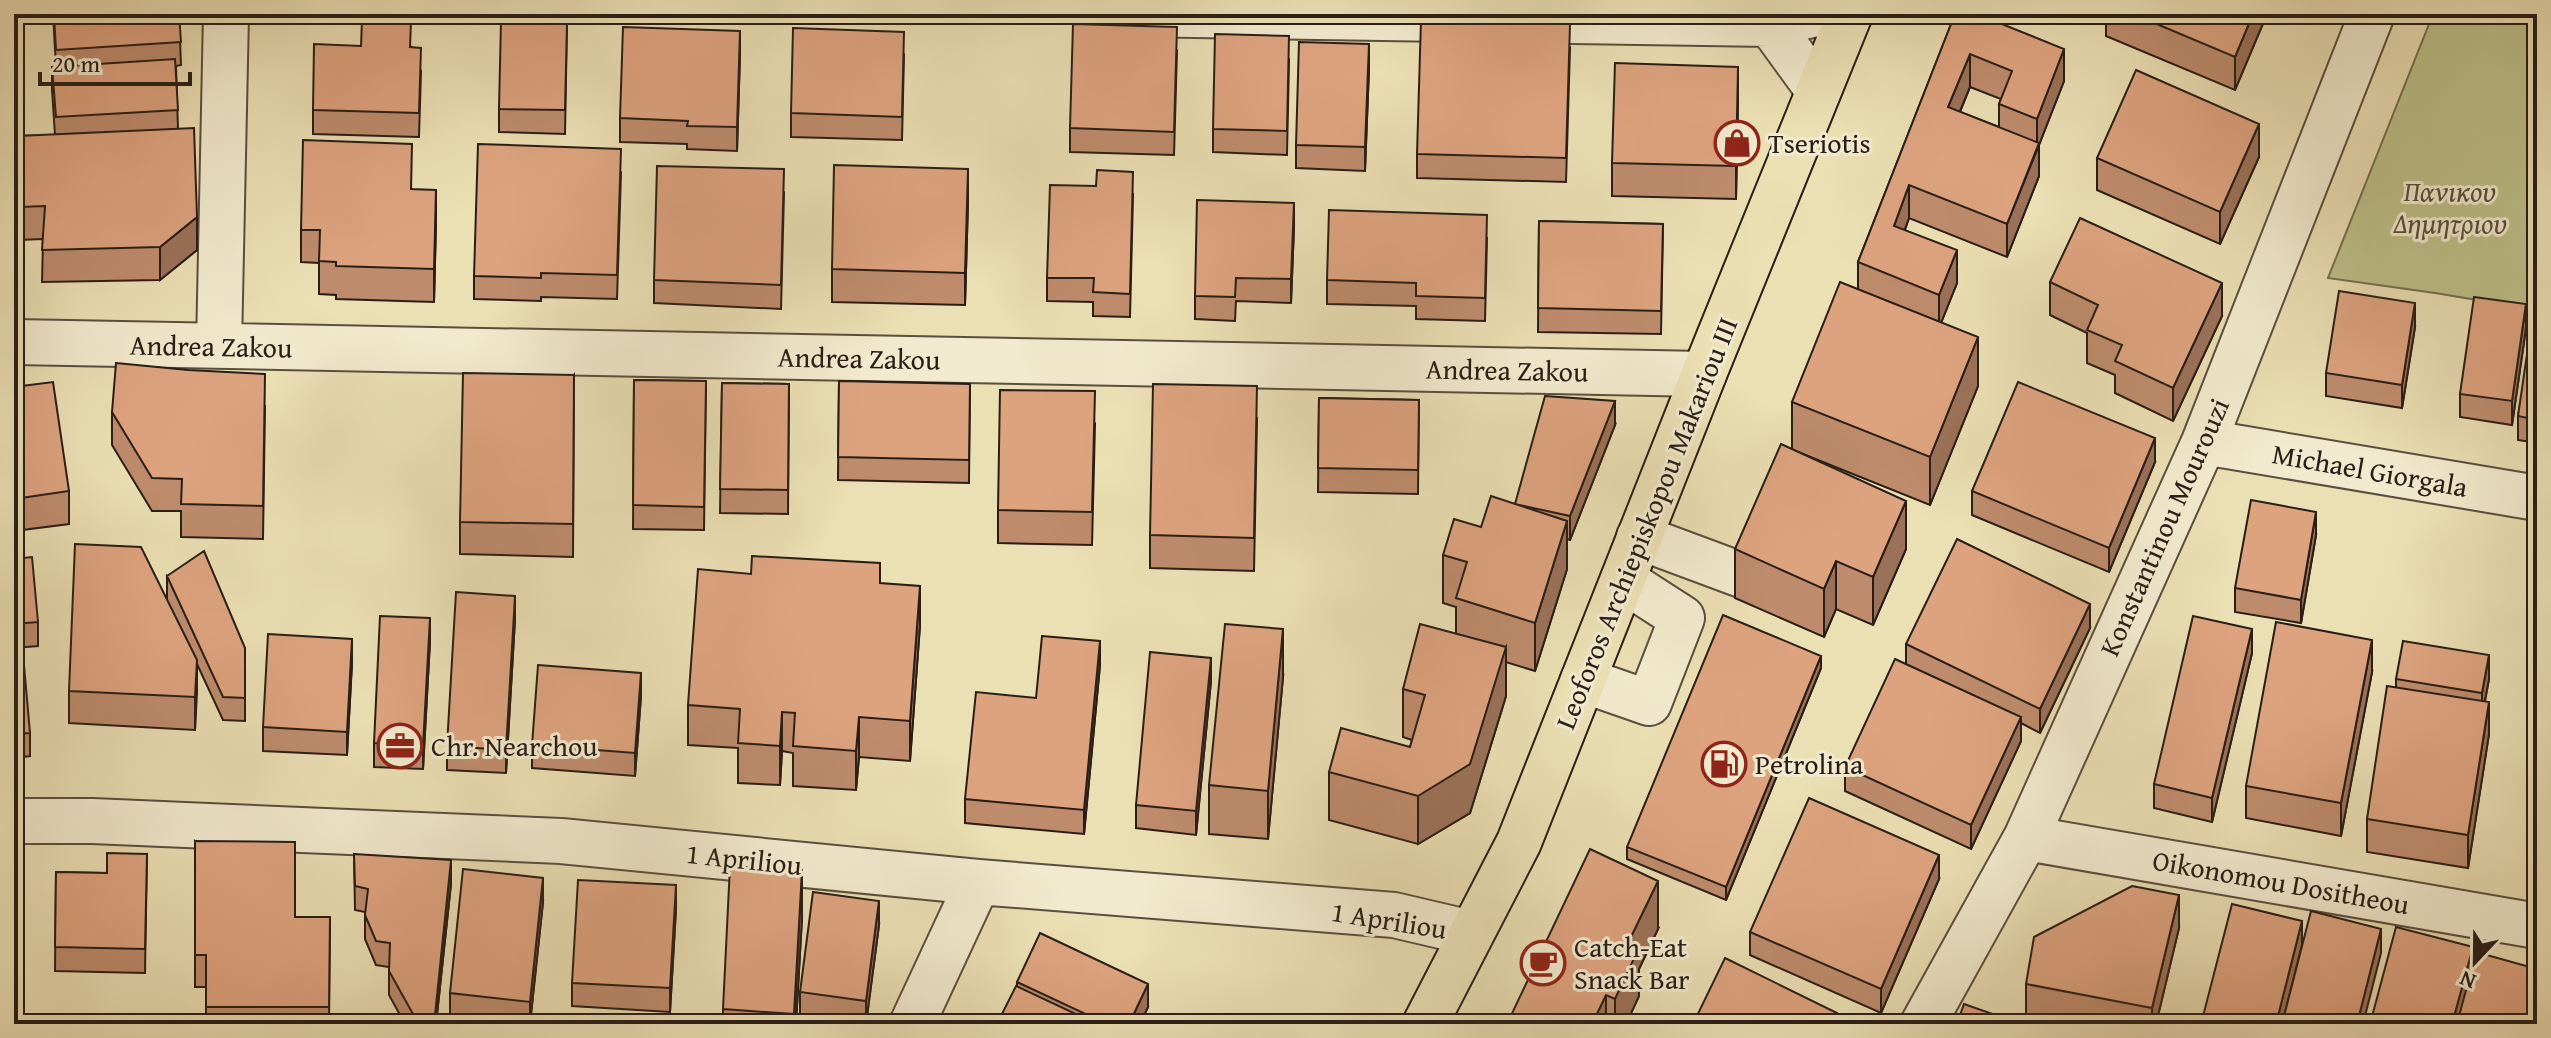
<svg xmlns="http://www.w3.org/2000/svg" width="2551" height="1038" viewBox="0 0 2551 1038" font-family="'Gentium Book Plus',serif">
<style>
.green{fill:#bdc089;stroke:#736f50;stroke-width:2}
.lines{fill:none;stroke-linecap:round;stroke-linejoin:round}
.minor-casing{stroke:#5a4e3e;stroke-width:48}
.major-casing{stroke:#291e17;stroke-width:48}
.minor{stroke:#f2eace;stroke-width:44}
.major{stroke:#ebdfb4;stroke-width:44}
.wall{fill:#be8c6d;stroke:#291e17;stroke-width:2;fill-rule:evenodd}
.shaded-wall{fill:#9b7259;stroke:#291e17;stroke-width:2}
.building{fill:#dda37f;stroke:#291e17;stroke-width:2}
.labels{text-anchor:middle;stroke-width:6;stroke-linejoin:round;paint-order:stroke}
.poi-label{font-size:28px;fill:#291e17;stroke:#f2eace;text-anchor:start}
.park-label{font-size:28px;font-style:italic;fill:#554f39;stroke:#f2eace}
.street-label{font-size:28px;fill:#291e17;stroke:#f2eace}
</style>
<rect width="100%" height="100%" fill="#ebdfb4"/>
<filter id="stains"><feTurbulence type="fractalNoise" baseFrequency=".0025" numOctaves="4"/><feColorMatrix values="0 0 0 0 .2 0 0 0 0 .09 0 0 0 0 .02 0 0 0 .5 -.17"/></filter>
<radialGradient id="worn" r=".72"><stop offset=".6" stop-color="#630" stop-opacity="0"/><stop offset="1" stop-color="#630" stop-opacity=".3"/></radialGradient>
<!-- green -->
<path class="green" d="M2433,14H2537V310L2435,293L2328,278Z"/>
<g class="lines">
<!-- minor casing -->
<g class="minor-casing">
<path id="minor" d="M1132,14L1770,24L1817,14
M1770,24L1818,90
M14,342L1704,374
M219,346L226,14
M2204,442L2537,498
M1639,537L1744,576
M1583,680L1649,703L1682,618L1623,580
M14,821H92L561,841L978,882L1394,915L1471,933
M2026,838L2537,926
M912,1024L978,882
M1923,1024L2026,838L2204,442L2372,14"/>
</g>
<!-- major casing -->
<g class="major-casing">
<path id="major" d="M1425,1024L1519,842L1704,374L1850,14"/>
</g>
<!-- minor -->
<use href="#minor" class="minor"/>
<!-- major -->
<use href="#major" class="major"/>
</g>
<!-- wall -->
<path class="wall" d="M14,14L17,32V65H14Z
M53,14H179L181,65L176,66L178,129L197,250L160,280L42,282L43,239L19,240L18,136L55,135L52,90V67H56Z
M1955,14L2064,81L2039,145V176L2007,257L1909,218L1905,230L1957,283L1941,323L1978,386L1930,505L1798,452L1906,549L1873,625L1836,609L1824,637L1735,598V549L1792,450V402L1858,289V262ZM1970,87L2001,99L1999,104V127L1960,112Z
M2106,14H2267L2235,90L2106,36Z
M567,23L565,134L499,132V109Z
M411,47L421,71L419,137L313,134V110Z
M1570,48L1566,182L1417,178V154Z
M1177,51L1174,155L1070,152V128Z
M740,54L737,151L687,149V144L620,142V118Z
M904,55L902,140L791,137V113Z
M1289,60L1287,155L1213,152V129Z
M1369,68L1365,171L1296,168V145Z
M1738,100L1736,199L1612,196V163Z
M2259,157L2220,244L2097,190V158Z
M621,173L617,299L541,297V301L474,299V276Z
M412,189L436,222L434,302L336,299V295L319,294V263L301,262V230Z
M784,193L781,309L654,303V280Z
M1133,195L1130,317L1093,316V302L1047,301V278Z
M968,202L965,305L832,302V269Z
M1539,221L1663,224L1661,334L1538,332Z
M1294,226L1291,303L1236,301L1235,321L1195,319V296Z
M1487,238L1485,321L1416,319V306L1327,304V280Z
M2050,282L2222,316L2173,421L2115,393V375L2087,363V333L2050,315Z
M2537,307V443L2518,440V416Z
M2415,327L2402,408L2326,396V373Z
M2526,328L2512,425L2460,417V394Z
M574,375L573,557L460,554V522Z
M634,380L706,381L704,530L633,529Z
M839,381L970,384L969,483L838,480Z
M722,383L789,384L788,514L720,513Z
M14,387L69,491V524L14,531Z
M1319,398L1419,400L1418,494L1318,492Z
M265,406L263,539L181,537V511H152L112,445V412Z
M1257,419L1254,571L1150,568V535Z
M1095,424L1092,545L998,543V510Z
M1615,425L1570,540L1567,539V569L1535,671L1506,662V696L1470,813L1418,844L1329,820V772L1410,747L1412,740L1403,737V689L1456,634V607L1443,603V555L1515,504Z
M2155,462L2109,572L1972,515V491Z
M2316,535L2301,623L2235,612V588Z
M14,559L38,622V646L14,648Z
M751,574L880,583L920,625L910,761L859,757L856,790L793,786V753L782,751L780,785L738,783V748L688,745V705Z
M167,576L245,648V721L223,720L197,664L195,730L69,723V691L167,599Z
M515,619L506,773L447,770V746Z
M2090,628L2040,733L2021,723V741L1971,849L1845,791V767L1906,665V644Z
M430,641L423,769L374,767V743Z
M2252,653L2212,822L2154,808V784Z
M352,663L347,755L263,751V727Z
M1100,665L1084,834L965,823V799L1036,698Z
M14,666L30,733V756L14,758Z
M1821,668L1726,900L1627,859V847Z
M2372,672L2341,836L2246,818V786Z
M1283,677L1268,839L1209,834V785Z
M2396,679H2489L2485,701L2489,734L2468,868L2367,852V819L2396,688Z
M1211,681L1196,835L1136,828V805Z
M641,696L635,776L532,768V745Z
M195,841L295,917H330L329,1024H206V987H195Z
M147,854L145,973L55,971L56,872L107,873Z
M354,854L451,884L436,1024H405L389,995V967L376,965L365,939V912L355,910Z
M1939,879L1881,1013L1750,955V932Z
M543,902L530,1024H512L450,1017V993Z
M676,909L670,1012L572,1006V983Z
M802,918L796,1024H723V1009Z
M879,925L866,1024L800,1015V992Z
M2179,928L2156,1024H2064L2026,1017V984Z
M1658,929L1639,969V996L1626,1024H1507Z
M1017,982L1148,1007L1140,1024H997L1017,986Z"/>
<!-- shaded-wall -->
<path class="shaded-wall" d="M2253,14H2267L2235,90V57Z
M740,31V54L737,151V127Z
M1369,44V68L1365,171V147Z
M2064,49V81L2039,145V176L2007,257V224L2037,150V119Z
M1970,54V87L1948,140V107Z
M1738,67V100L1736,199V166Z
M2259,124V157L2220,244V212Z
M968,169V202L965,305V273Z
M1909,185V218L1894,258V226Z
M436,190V222L434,302V269Z
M1294,203V226L1291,303V279Z
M197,217V250L160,280V247Z
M1957,250V283L1939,328V295Z
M2222,283V316L2173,421V388Z
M2415,303V327L2402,408V385Z
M2526,304V328L2512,425V401Z
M1978,337V386L1930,505V457Z
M1615,401V425L1570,540V516Z
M2155,438V462L2109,572V548Z
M1906,501V549L1873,625V577Z
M2316,512V535L2301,623V600Z
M1567,521V569L1535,671V623Z
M1836,561V609L1824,637V589Z
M920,586V625L910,761V721Z
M515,596V619L506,773V750Z
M2090,604V628L2040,733V709Z
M430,618V641L423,769V746Z
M1283,629V677L1268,839V791Z
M2252,629V653L2212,822V798Z
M352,639V663L347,755V732Z
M2372,640V672L2341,836V803Z
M1100,641V665L1084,834V810Z
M1506,647V696L1470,813L1418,844V796Z
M2489,655V679L2482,716V693Z
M1821,656V668L1726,900V887Z
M1211,658V681L1196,835V811Z
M197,660V693L195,730V697Z
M641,673V696L635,776V753Z
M2489,702V734L2468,868V835Z
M782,712V751L780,785V746Z
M859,717V757L856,790V751Z
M2021,717V741L1971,849V825Z
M1939,855V879L1881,1013V989Z
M451,860V884L436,1024H435Z
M802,870V918L796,1024H794Z
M543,878V902L530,1024V1002Z
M1658,881V929L1639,969V996L1626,1024H1615V999L1628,943Z
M676,885V909L670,1012V988Z
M2179,895V928L2156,1024H2152V1008Z
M879,901V925L866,1024V1001Z
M2302,921V945L2282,1024H2276Z
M2381,929V953L2363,1024H2357Z
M2473,947V971L2458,1024H2452Z
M1148,984V1007L1140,1024H1129Z
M1606,995V1024H1592Z
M1837,1013V1024H1832Z"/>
<!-- building -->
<path class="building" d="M14,14H16L17,32H14Z
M54,14H179L181,42L56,50Z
M1955,14H1977L2064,49L2037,119L1999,104L2012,71L1970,54L1948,107L2039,143L2007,224L1909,185L1894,226L1957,250L1939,295L1858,262Z
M2133,14H2253L2235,57Z
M362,20L411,21L410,47L421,48L419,113L313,110L314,44L361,46Z
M1421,20L1570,24L1566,158L1417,154Z
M501,21L567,23L565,110L499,109Z
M1073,24L1177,27L1174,132L1070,128Z
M623,27L740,31L737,127L687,126L688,121L620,118Z
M793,28L904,32L902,117L791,113Z
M1215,34L1289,36L1287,131L1213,129Z
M1299,42L1369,44L1365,147L1296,145Z
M175,59L178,110L56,117L52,67Z
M1615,63L1738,67L1736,166L1612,163Z
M2136,70L2259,124L2220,212L2097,158Z
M194,128L197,217L160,247L42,250L45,206L19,207L18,136Z
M303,140L412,144L411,189L436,190L434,269L336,266V262L319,261L320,230H301Z
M478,144L621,149L617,275L541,273V278L474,276Z
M834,165L968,169L965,273L832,269Z
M657,166L784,169L781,285L654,280Z
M1097,170L1133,172L1130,294L1093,292L1094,278H1047L1050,185L1096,186Z
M1197,200L1294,203L1291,279L1236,278L1235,297L1195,296Z
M1329,210L1487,215L1485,298L1416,296V283L1327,280Z
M2080,218L2222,283L2173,388L2115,361L2122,345L2087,330L2098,305L2050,282Z
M1539,221L1663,224L1661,311L1538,308Z
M1840,282L1978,337L1930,457L1792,402Z
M2339,291L2415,303L2402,385L2326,373Z
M2474,297L2526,304L2512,401L2460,394Z
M2534,306L2537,307V420L2518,416Z
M116,363L188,370L265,374L263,506L181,504L182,479L152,478L112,412Z
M463,373L574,375L573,524L460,522Z
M634,380L706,381L704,507L633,505Z
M839,381L970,384L969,460L838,457Z
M53,382L69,491L14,499V387Z
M2018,382L2155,438L2109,548L1972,491Z
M722,383L789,384L788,490L720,489Z
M1153,384L1257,386L1254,538L1150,535Z
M1000,390L1095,391L1092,512L998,510Z
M1545,396L1615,401L1570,516L1515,504Z
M1319,398L1419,400L1418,470L1318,468Z
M1781,444L1906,501L1873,577L1836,561L1824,589L1735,549Z
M1491,496L1567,521L1535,623L1456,598L1467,562L1443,555L1454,519L1481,527Z
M2251,500L2316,512L2301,600L2235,588Z
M1957,539L2090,604L2040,709L1906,644Z
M75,544L141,547L197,660L195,697L69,691Z
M204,551L245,648V698L223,697L167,576Z
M752,556L880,563V583L920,586L910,721L859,717L856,751L793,746L795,713L782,712L780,746L738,743L740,709L688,705L698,569L751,574Z
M32,557L38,622L14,624V559Z
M456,592L515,596L506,750L447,746Z
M1723,615L1821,656L1726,887L1627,847Z
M380,616L430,618L423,746L374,743Z
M2193,616L2252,629L2212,798L2154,784Z
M2276,622L2372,640L2341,803L2246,786Z
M1225,624L1283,629L1268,791L1209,785Z
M1420,624L1506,647L1470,764L1418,796L1329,772L1341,728L1410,747L1425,695L1403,689Z
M268,634L352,639L347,732L263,727Z
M1042,636L1100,641L1084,810L965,799L976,692L1036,698Z
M2403,641L2489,655L2482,693L2396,679Z
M1150,652L1211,658L1196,811L1136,805Z
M1895,659L2021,717L1971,825L1845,767Z
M24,665L30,733L14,734V666Z
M538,665L641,673L635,753L532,745Z
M2387,686L2489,702L2468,835L2367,819Z
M1809,798L1939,855L1881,989L1750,932Z
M195,841L295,842V917H330L329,1007H206V955H195Z
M1590,849L1658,881L1628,943L1639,948L1615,999L1606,995L1592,1024H1507Z
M107,853L147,854L145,949L55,947L56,872L107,873Z
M354,854L451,860L435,1015L413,1014L389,971L390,943L376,941L365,915L368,889L355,886Z
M730,866L802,870L794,1014L723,1009Z
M463,869L543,878L530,1002L450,993Z
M578,880L676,885L670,988L572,983Z
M2132,886L2179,895L2152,1008L2026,984L2034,937Z
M813,892L879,901L866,1001L800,992Z
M2232,904L2302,921L2276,1024H2201Z
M2311,911L2381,929L2357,1024H2282Z
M2396,927L2473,947L2452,1024H2370Z
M1040,933L1148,984L1129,1024H1107L1017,982Z
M2476,952L2537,969V1024H2457Z
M1725,958L1837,1013L1832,1024H1693Z
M1016,986L1097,1024H997Z
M1964,1004L2021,1024H1957Z
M1244,1019L1253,1024H1241Z"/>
<!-- icons -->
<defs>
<g id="shop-ring" transform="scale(2.3)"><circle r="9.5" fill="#f2eace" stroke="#8f2418" stroke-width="1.5"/><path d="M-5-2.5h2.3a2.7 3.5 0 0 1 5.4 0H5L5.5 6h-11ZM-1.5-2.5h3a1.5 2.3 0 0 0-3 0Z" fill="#8f2418"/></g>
<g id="office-ring" transform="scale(2.3)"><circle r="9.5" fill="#f2eace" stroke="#8f2418" stroke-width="1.5"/><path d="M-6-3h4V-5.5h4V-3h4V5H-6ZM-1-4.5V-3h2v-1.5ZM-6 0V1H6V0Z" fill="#8f2418"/></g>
<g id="fuel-ring" transform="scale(2.3)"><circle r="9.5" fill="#f2eace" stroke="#8f2418" stroke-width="1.5"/><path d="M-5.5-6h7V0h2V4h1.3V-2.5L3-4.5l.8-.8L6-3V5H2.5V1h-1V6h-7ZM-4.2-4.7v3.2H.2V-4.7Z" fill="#8f2418"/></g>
<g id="cafe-ring" transform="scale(2.3)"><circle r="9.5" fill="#f2eace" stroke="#8f2418" stroke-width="1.5"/><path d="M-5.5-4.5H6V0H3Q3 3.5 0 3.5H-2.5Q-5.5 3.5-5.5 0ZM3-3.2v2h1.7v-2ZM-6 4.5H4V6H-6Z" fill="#8f2418"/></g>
</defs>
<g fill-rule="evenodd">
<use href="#shop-ring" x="1737" y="143"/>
<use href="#office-ring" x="400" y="746"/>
<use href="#fuel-ring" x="1724" y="764"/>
<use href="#cafe-ring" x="1543" y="963"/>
</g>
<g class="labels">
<!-- poi labels -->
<g class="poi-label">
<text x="1768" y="153">Tseriotis</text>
<text x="431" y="756">Chr. Nearchou</text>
<text x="1755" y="774">Petrolina</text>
<text x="1574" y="957">Catch-Eat<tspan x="1574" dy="32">Snack Bar</tspan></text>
</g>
<!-- park labels -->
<g class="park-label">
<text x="2450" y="201">Πανικου<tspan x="2450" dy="32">Δημητριου</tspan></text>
</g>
<!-- street labels -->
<g class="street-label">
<text transform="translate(211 346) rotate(1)" y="10">Andrea Zakou</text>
<text transform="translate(859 358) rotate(1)" y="10">Andrea Zakou</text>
<text transform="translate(1507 370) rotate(1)" y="10">Andrea Zakou</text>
<text transform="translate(2370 470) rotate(10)" y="10">Michael Giorgala</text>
<text transform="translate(1646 523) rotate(-68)" y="10">Leoforos Archiepiskopou Makariou III</text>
<text transform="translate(2164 527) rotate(-66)" y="10">Konstantinou Mourouzi</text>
<text transform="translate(744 859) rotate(6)" y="10">1 Apriliou</text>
<text transform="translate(2281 882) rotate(10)" y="10">Oikonomou Dositheou</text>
<text transform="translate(1389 920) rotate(9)" y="10">1 Apriliou</text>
</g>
</g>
<!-- margin -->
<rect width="2551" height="1038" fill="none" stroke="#ebdfb4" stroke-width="48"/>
<rect x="16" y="16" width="2519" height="1006" fill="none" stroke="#291e17" stroke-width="4"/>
<rect x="24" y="24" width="2503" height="990" fill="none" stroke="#291e17" stroke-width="2"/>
<!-- north arrow -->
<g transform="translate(2475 962) rotate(202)" stroke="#f2eace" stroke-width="6" paint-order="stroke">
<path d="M0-6L14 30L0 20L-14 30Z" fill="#291e17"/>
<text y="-12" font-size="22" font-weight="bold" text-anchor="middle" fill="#291e17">N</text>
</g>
<!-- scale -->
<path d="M40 72v12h150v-12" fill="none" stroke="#291e17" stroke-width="4"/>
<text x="52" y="72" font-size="24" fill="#291e17" stroke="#f2eace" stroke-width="6" paint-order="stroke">20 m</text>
<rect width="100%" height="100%" filter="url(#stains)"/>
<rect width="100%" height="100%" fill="url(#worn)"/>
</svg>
